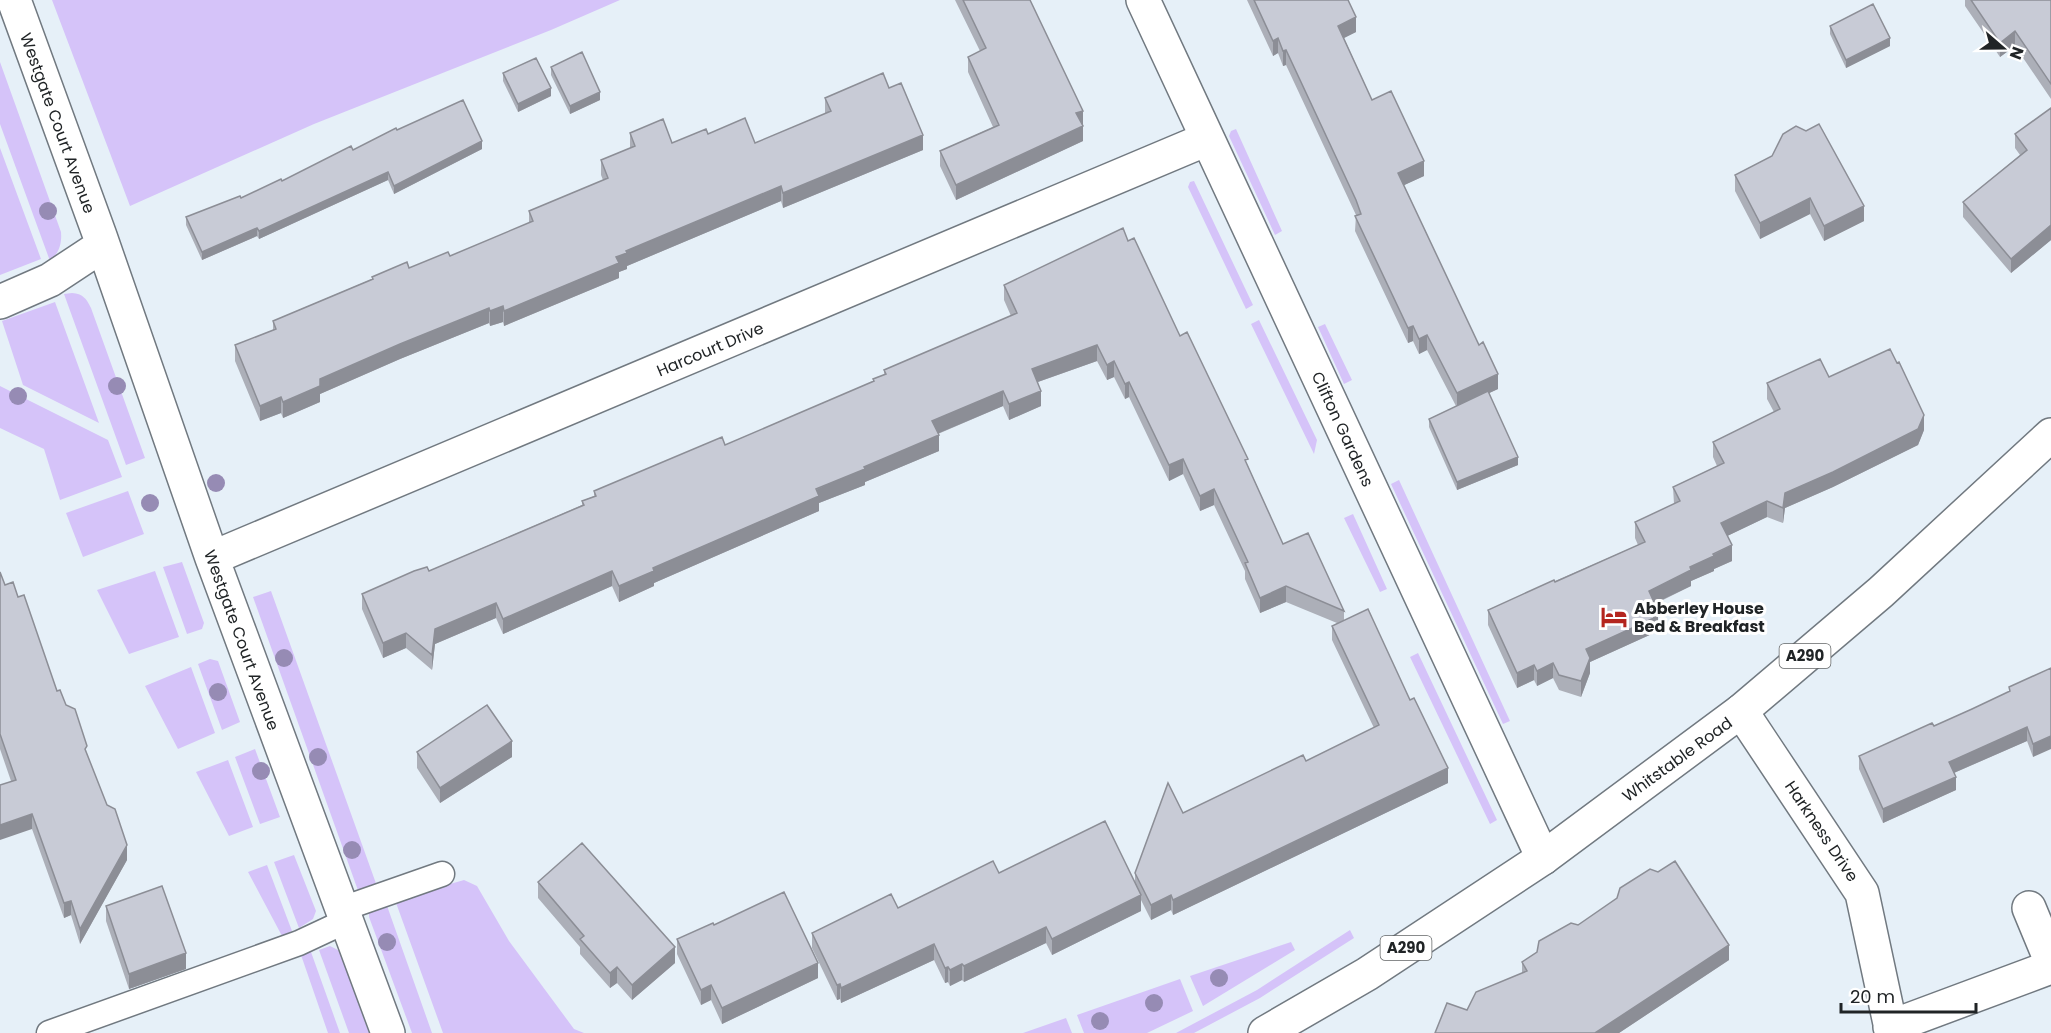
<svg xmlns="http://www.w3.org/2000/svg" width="2051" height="1033" viewBox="0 0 2051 1033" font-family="Poppins,sans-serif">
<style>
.green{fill:#d5c3f9}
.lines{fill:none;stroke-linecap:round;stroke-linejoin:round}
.lane-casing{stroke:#717980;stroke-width:27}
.street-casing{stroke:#717980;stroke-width:36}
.primary-casing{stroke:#717980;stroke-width:36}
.lane{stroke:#fff;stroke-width:24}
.street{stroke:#fff;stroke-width:33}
.primary{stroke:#fff;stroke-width:33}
.tree{fill:#968bb4}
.wall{fill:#acafb8}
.shaded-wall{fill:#8c8e96}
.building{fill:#c8cbd6;stroke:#8c8e96;stroke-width:1.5}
.labels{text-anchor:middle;stroke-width:6;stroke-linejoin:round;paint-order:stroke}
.shield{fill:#fff;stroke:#636667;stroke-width:1.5}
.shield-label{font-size:15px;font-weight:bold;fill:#202426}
.street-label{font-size:16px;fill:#202426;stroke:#fff}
.poi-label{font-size:16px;font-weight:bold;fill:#202426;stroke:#fff;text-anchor:start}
</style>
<rect width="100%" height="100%" fill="#e6f0f8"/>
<!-- green -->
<path class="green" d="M52,0H620L551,30L314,124L130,206Z
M0,62L61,232C62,244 59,253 50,261L0,124Z
M1236,129L1282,231L1275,235L1229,136L1231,131Z
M0,148L41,259L0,275Z
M1194,181L1253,305L1246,309L1188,187L1190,182Z
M72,293C83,294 86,298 91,308L145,458L126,465L64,294Z
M55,302L99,423L23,385L2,321Z
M1259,320L1317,440L1314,454L1251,324Z
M1325,324L1352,380L1344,384L1318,327Z
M0,386L108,440L122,477L60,500L44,449L0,428Z
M1399,480L1510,721L1503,724L1391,484Z
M128,491L144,534L83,557L66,513Z
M1353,514L1387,589L1380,592L1344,518Z
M182,562L204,623L202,629L187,634L163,567Z
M155,571L179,637L129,654L97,590Z
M271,591L378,889L360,896L253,597Z
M1418,653L1497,820L1490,824L1410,657Z
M210,659L218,661L240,722L222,730L198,664Z
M191,667L215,733L178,749L145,686Z
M255,749L280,817L260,824L235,757Z
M228,760L253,827L229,836L196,772Z
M294,855L316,911L313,919L299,928L274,862Z
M267,865L292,931L282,936L248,872Z
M464,880L477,886L509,941L574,1029L584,1033H443L395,900Z
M386,903L432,1033H412L369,917V910Z
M1350,930L1354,938L1260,998L1194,1033H1176L1257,990Z
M1291,942L1295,950L1203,1006L1190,976Z
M330,946L338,950L342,957L369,1033H349L319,950Z
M311,952L340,1033H328L301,955Z
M1180,979L1193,1011L1147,1033H1084L1077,1015Z
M1066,1018L1072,1033H1023Z"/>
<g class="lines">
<!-- lane casing -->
<g class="lane-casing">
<path id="lane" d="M342,909L442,874
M49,1033L299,943L346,921"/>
</g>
<!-- street casing -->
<g class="street-casing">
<path id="street" d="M14,0L100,236L212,558L388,1033
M1143,0L1543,858
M0,302L50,280L103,245
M212,558L1207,139
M1741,711L1862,893L1892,1033
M2029,908L2051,961
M1890,1027L2051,967"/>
</g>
<!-- primary casing -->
<g class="primary-casing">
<path id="primary" d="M1265,1033L1367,974L1543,858L1741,711L1881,592L2051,435"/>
</g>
<!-- lane -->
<use href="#lane" class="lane"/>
<!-- street -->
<use href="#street" class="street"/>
<!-- primary -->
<use href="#primary" class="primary"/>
</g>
<!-- trees -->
<g class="tree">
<circle cx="48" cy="211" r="9"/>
<circle cx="117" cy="386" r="9"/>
<circle cx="18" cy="396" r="9"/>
<circle cx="216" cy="483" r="9"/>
<circle cx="150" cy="503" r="9"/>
<circle cx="284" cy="658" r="9"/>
<circle cx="218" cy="692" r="9"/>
<circle cx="318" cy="757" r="9"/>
<circle cx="261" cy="771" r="9"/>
<circle cx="352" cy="850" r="9"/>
<circle cx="387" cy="942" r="9"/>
<circle cx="1219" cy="978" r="9"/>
<circle cx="1154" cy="1003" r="9"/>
<circle cx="1100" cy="1021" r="9"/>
</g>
<!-- wall -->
<path class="wall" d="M955,0H1030L1083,125V141L956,200L940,166V151L993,127L968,72V57L980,51Z
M1247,0H1348L1356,32L1344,38L1372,100L1424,176L1404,185L1498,389L1489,393L1518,465L1457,490L1429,427V419L1456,406L1427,350L1419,354L1413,341L1408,343L1355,231L1356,215L1286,65L1283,66L1278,53L1273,56Z
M1965,0H2051V99L2015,46L2000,57L1965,6Z
M1830,26L1890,46L1846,68L1830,34Z
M551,67L600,100L570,114L551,75Z
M503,73L551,96L518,112L503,81Z
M889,88L923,150L783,208L781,201L627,266V269L619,272V278L504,326L503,322L490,326L489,323L400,359L320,394V402L283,418L281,413L260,421L235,361V345L273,330V321L372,279V277L409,268L450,256L529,223V211L603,180L601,175V160L630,148V133L672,143L708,134L755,143L825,114V98Z
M2051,108V240L2011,273L1963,217V202L2020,155L2015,148V134Z
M397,130L482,149L394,194L388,180L259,239L257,236L202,260L186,225V217L241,198L353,150Z
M1772,156L1864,221L1824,241L1810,214L1760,239L1735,191V175Z
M1128,241L1180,336L1248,466L1283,544L1344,611V620L1410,700L1448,783L1173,915L1171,910L1151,920L1141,900V911L1052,955L1046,943L964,982L962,980L950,986L948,982L945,983L934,960L841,1003L840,999L837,1000L812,948V933L898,908L999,873L1135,884V873L1183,813L1306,761L1374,728L1332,640V626L1337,623L1286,602L1260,613L1245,579V571L1214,505L1200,511L1183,474L1169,481L1129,397L1125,399L1114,377L1107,380L1097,361L1038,382L1041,406L1009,420L1003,406L938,434L939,451L865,482V485L819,503V511L654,583V586L619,602L612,586L503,634L496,618L435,644L432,670L406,648L383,658L362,609V594L429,571L582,505V501L594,496V491L725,445L873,382V379L884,375V370L1011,316L1004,300V285Z
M1829,377L1924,430L1918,445L1833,487L1785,508L1783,523L1767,517L1727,536L1732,561L1714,569V571L1691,581V586L1655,604L1658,626L1654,628V633L1590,662V673L1581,697L1559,690L1553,678L1537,686L1534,680L1517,688L1488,625V610L1638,545L1635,538V522L1674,504L1673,487L1717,466L1713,457V442L1774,412L1767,399V383Z
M0,572L5,585L18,597L57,691L66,705L87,755L127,860L80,944L71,915L64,918L32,829L11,781L0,749Z
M2051,668L2033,757L2027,741L1954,773L1956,790L1883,823L1859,769V756L1934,726L2009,692V687Z
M417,752L512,757L440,803L417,768Z
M538,882L675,963L632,1000L617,983L610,988L580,954V947L538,898Z
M106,906L186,969L129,989L106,921Z
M714,925L818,978L722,1024L711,1000L701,1005L677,954V939Z
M1578,925L1729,960L1619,1033H1435L1522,973V962Z"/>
<!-- shaded-wall -->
<path class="shaded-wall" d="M1356,17V32L1338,41V26Z
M2015,31V46L2000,57V43Z
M1278,38V53L1273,56V41Z
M1890,38V46L1846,68V60Z
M1286,50V65L1283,66V51Z
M551,88V96L518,112V104Z
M600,92V100L570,114V106Z
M1083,111V126L1076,113Z
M1083,126V141L956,200V185Z
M923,135V150L783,208V193Z
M482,141V149L394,194V186Z
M1424,161V176L1398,188V173Z
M388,172V180L259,239V231Z
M781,186V201L627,266V269L619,272V278L504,326V311L616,257L626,251Z
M1810,198V214L1760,239V223Z
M1864,206V221L1824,241V226Z
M2051,225V240L2011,273V259Z
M257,228V236L202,260V252Z
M503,306V322L490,326V311Z
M489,308V323L400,359L320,394V402L283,418V402L320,379L400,344Z
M1413,326V341L1408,343V328Z
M1427,335V350L1419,354V339Z
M1097,345V361L1032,384V369Z
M1114,361V377L1107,380V365Z
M1498,374V389L1457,408V393Z
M1129,382V397L1125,399V384Z
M1003,391V406L932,436V421Z
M1041,391V406L1009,420V404Z
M281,397V413L260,421V406Z
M1924,415V430L1918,445L1833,487L1785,508L1783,523V508L1785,493Z
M939,435V451L865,482V485L819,503V511L654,583V586L619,602V586L653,568L864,467Z
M1518,457V465L1457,490V482Z
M1183,459V474L1169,481V465Z
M1214,489V505L1200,511V496Z
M1767,501V517L1721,539V523Z
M1732,545V561L1714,569V571L1691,581V586L1649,606V591L1690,567Z
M612,571V586L503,634V619Z
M1286,586V602L1260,613V598Z
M496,603V618L435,644L432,670V655L435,629Z
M1658,611V626L1654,628V633L1590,662V673L1581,697V681L1586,649Z
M406,633V648L383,658V643Z
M1553,663V678L1537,686V671Z
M1534,665V680L1517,688V673Z
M2027,727V741L1949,775V762Z
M2051,736V749L2033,757V744Z
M512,741V757L440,803V788Z
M1448,768V783L1173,915V900Z
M1956,777V790L1883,823V809Z
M32,814V829L0,840V825Z
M127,845V860L80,944V929Z
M1141,895V911L1052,955V939Z
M1171,895V910L1151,920V905Z
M71,901V915L64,918V903Z
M1046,927V943L964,982V966Z
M934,944V960L841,1003V988Z
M1729,945V960L1619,1033H1595Z
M675,947V963L632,1000V985Z
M186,953V969L129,989V974Z
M818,963V978L722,1024V1008Z
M962,964V980L950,986V970Z
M617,967V983L610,988V973Z
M948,967V982L945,983V968Z
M840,984V999L837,1000V985Z
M711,985V1000L701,1005V990Z"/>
<!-- building -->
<path class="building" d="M963,0H1030L1083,111L1076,113L1083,126L956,185L940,151L999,125L968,57L986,48Z
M1254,0H1348L1356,17L1338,26L1372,100L1391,91L1424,161L1398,173L1479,345L1483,342L1498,374L1457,393L1427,335L1419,339L1413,326L1408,328L1355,216L1361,214L1356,200L1286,50L1283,51L1278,38L1273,41Z
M1971,0H2051V84L2015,31L2000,43Z
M1873,4L1890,38L1846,60L1830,26Z
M582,52L600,92L570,106L551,67Z
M536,58L551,88L518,104L503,73Z
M883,73L889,88L901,83L923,135L783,193L781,186L626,251L627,253L616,257L619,263L504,311L503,306L490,311L489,308L400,344L320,379V386L283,402L281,397L260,406L235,345L276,329L273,321L373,279L372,277L407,262L409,268L448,252L450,256L533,221L529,211L608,178L601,160L635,146L630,133L663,119L672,143L706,129L708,134L745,118L755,143L831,111L825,98Z
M463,100L482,141L394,186L388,172L259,231L257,228L202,252L186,217L240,196L241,198L281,179L282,181L351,146L353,150L396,128L397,130Z
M2051,108V225L2011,259L1963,202L2027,150L2015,134Z
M1819,124L1864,206L1824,226L1810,198L1760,223L1735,175L1772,156L1783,134L1796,126L1806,131Z
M1123,228L1128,241L1134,238L1180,336L1187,332L1248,459L1245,460L1283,544L1308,533L1344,611L1286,586L1260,598L1245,563L1248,562L1214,489L1200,496L1183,459L1169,465L1129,382L1125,384L1114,361L1107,365L1097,345L1032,369L1041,391L1009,404L1003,391L932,421L939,435L864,467L865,469L816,489L819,496L653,568L654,571L619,586L612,571L503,619L496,603L435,629L432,655L406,633L383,643L362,594L414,571L427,567L429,571L584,505L582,501L596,496L594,491L722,437L725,445L797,414L874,381L873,379L886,374L884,370L1017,313L1004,285Z
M1890,349L1897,363L1899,362L1924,415L1918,429L1833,472L1785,493L1783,508L1767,501L1721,523L1732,545L1713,554L1714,556L1690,567L1691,570L1649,591L1658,611L1652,613L1654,618L1586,649L1590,658L1581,681L1559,675L1553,663L1537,671L1534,665L1517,673L1488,610L1554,580L1555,582L1645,542L1635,522L1680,501L1673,487L1724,463L1713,442L1780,409L1767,383L1820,359L1829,377Z
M1488,391L1518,457L1457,482L1429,419Z
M0,572L5,585L13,582L18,597L24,595L57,691L60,690L66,705L75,709L87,746L85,749L107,805L115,809L127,845L80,929L71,901L64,903L32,814L0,825V785L16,780L0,734Z
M1368,609L1410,700L1414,698L1448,768L1173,900L1171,895L1151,905L1135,873L1168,783L1183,813L1303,755L1306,761L1379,725L1332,626Z
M2051,668V736L2033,744L2027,727L1949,762L1956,777L1883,809L1859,756L1932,723L1934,726L1972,709L2010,691L2009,687Z
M487,705L512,741L440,788L417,752Z
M1105,821L1141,895L1052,939L1046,927L964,966L962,964L950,970L948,967L945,968L934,944L841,988L840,984L837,985L812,933L891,894L898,908L993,861L999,873Z
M582,843L675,947L632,985L617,967L610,973L580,939L584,936L538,882Z
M1675,861L1729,945L1595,1033H1435L1447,1003L1467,1010L1476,992L1527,971L1522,962L1537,952L1539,941L1571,923L1578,925L1617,898L1620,888L1650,869L1658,872Z
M162,886L186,953L129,974L106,906Z
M784,892L818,963L722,1008L711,985L701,990L677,939L713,923L714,925Z"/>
<!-- icons -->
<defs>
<g id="hotel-bare" transform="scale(2.07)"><path d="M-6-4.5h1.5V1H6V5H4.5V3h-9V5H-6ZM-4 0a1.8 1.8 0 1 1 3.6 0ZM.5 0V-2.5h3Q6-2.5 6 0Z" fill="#b4251e" stroke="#fff" stroke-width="2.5" paint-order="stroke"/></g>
</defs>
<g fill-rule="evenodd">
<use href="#hotel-bare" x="1614" y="617"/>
</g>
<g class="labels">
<!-- shield labels -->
<g class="shield">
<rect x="1779.5" y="644" width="51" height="24" rx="4.5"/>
<rect x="1380.5" y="936" width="51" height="24" rx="4.5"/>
</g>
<g class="shield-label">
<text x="1805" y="661">A290</text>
<text x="1406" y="953">A290</text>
</g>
<!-- street labels -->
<g class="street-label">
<text transform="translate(58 123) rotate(70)" y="6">Westgate Court Avenue</text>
<text transform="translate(710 349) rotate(-23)" y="6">Harcourt Drive</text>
<text transform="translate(1343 429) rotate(65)" y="6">Clifton Gardens</text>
<text transform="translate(242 640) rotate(70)" y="6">Westgate Court Avenue</text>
<text transform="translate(1677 759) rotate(-36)" y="6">Whitstable Road</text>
<text transform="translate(1822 831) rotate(56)" y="6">Harkness Drive</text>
</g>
<!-- poi labels -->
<g class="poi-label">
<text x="1634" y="614">Abberley House<tspan x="1634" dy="18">Bed &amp; Breakfast</tspan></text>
</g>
</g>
<!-- north arrow -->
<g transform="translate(2003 48) rotate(110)" stroke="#ffffff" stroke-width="4.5" paint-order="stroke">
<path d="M0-4.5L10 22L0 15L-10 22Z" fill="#202426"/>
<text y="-9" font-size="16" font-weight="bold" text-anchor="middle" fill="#202426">N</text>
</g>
<!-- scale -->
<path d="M1841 1003v9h135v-9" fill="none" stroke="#202426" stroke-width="3"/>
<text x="1850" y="1003" font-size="18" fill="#202426" stroke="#ffffff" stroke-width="4.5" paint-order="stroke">20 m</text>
</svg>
